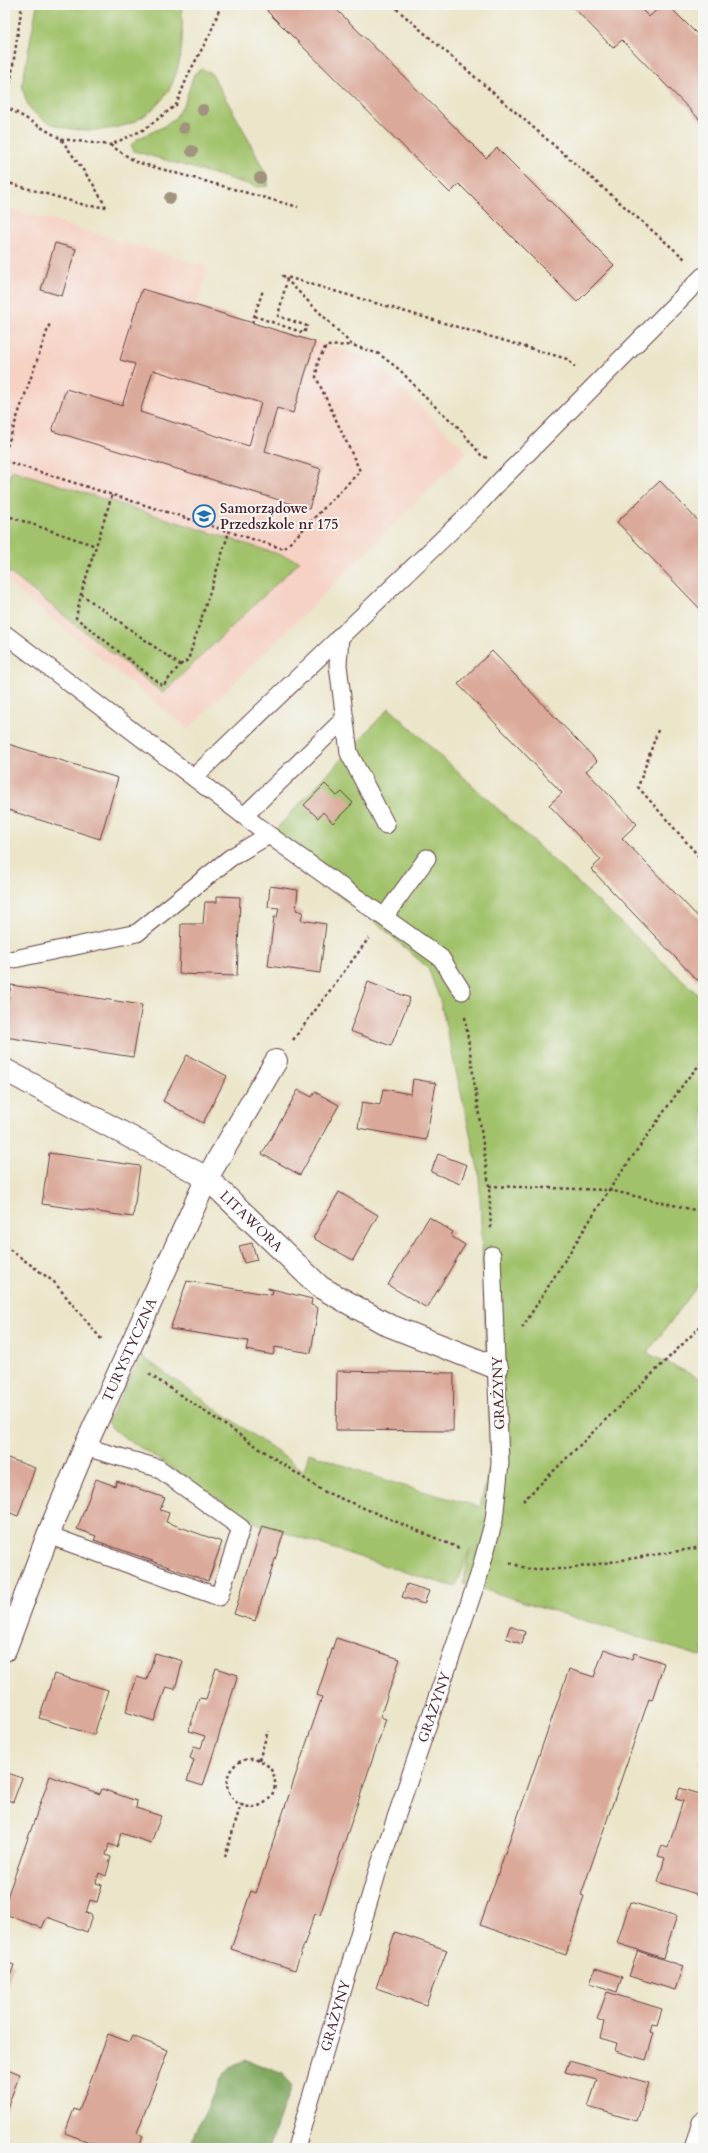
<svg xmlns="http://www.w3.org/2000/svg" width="708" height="2153" viewBox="0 0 708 2153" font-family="Cardo,serif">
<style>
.built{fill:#f6d2c5}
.green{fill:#a1c26b;stroke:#76704b}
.forest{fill:#80a85f;stroke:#656445}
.building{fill:#daa999;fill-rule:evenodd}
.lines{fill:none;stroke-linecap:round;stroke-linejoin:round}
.service-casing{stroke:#623d43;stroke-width:19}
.minor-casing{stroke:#623d43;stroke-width:24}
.path{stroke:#623d43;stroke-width:2.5;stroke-dasharray:3 3;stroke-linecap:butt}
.service{stroke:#fff;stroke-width:17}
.minor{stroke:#fff;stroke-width:22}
.tree{fill:#a1937d}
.labels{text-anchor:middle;stroke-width:4;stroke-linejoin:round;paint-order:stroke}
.poi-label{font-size:14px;font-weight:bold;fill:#4a1f2b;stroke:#f6f6f2;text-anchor:start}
.street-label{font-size:14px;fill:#4a1f2b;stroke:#f6f6f2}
</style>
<rect width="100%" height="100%" fill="#f6f6f2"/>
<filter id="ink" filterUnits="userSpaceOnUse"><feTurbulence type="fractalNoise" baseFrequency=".025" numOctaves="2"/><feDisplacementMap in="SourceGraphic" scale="8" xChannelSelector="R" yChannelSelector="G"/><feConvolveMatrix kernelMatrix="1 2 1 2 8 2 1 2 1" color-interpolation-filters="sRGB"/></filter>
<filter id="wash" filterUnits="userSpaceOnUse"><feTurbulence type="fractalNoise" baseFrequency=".012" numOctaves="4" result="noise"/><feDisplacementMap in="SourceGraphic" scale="16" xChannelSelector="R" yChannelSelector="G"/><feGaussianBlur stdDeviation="0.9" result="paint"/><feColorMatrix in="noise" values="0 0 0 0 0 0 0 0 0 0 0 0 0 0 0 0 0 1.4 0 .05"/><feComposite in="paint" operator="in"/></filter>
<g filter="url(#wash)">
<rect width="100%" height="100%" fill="#ebe5c9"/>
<!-- built -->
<path class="built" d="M12,209L208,267L197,306L369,357L467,452L188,729L5,581V232Z"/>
<!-- green -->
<path class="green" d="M37,5H181C184,30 183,62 171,86C163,102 146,117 129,124C100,134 50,134 30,108C25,101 24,93 22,85Z
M202,69L211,73L244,131L268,179V186L258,187L134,151L131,145L137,139L163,127L175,118L185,102L194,74Z
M12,470L300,561L163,693L5,569V487Z
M389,708L703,999V1279L647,1353L703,1380V1657L463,1583L470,1549L456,1587L414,1575L256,1523L115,1431L107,1422L141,1356L304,1471L309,1453L397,1484L480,1507L491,1462L479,1173L440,1000L428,968L378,924L265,841Z"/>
<!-- forest -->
<path class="forest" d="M247,2060L283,2074L291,2086L269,2148H192V2141L220,2079C227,2068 235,2063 247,2060Z"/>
<g id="blocks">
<!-- building -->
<path class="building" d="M273,5H332L486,158L497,148L614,265L577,302L459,184L450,193L267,11Z
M571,5H637L649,17L662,5H668L703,40V123L622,40L613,48Z
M55,243L76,249L62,296L41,290Z
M142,289L315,342L293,413L277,408L265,451L321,469L309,509L52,431L66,389L122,406L135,364L120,360ZM153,370L261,403L249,446L140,412Z
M660,481L703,526V612L617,522Z
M492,651L597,761L586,771L637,824L622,838L703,922V974L697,980L591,869L601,860L549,805L562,793L458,684Z
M5,743L118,778L100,839L5,809Z
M325,784L337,796L342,792L353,803L333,823L323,812L318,818L304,805Z
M270,886L298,890L296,910L303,912L301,920L326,924L320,973L268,966L274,917H277L279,908L268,907Z
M217,896L240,897L237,976L179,974L181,924H203L205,902H217Z
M368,982L410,998L391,1046L350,1031Z
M11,985L142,1005L133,1057L5,1037V1017Z
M187,1055L227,1076L203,1123L163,1101Z
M413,1079L436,1083L426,1140L358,1128L362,1102L380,1105L383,1089L411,1094Z
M298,1090L312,1097L315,1092L339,1105L300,1175L262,1154Z
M49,1153L140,1166L133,1217L42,1204Z
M438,1154L467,1165L460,1184L431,1172Z
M339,1192L378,1215L353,1260L313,1238Z
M429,1217L453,1232L451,1236L465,1245L427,1308L388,1285Z
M252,1243L257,1260L244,1263L239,1246Z
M187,1281L272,1295L273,1290L268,1289V1288L312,1299L311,1305L318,1308L311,1353L275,1347L273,1355L246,1350L248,1341L170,1329Z
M337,1371L454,1373L453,1431L336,1430Z
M5,1457L35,1468L18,1516L5,1511Z
M96,1479L115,1486L117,1481L165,1498L160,1510L169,1513L166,1522L222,1542L208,1581L94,1540L96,1536L77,1529Z
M262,1526L284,1532L255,1621L234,1614Z
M407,1584L429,1591L424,1604L402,1597Z
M510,1626L525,1632L522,1644L506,1638Z
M336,1638L400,1659L380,1717L386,1719L320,1915L315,1914L295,1970L231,1949L251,1891L256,1893L322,1697L317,1695Z
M604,1649L632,1659L634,1653L664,1663L652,1700L649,1699L581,1895L584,1896L566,1955L480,1925L569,1669L594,1677Z
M155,1653L183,1661L175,1689L166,1687L154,1721L126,1712L137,1677L147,1680Z
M216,1668L238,1675L203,1786L187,1781L194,1760L190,1758L194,1746L201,1748L205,1736L189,1731L199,1698L206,1699Z
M54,1674L108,1690L94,1735L39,1718Z
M703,1753V1766L699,1765Z
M5,1772L22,1778L13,1802L5,1799Z
M50,1776L100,1794L102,1789L137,1801L136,1808L161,1816L151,1843L121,1833L117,1847L109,1844L106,1855L111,1857L106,1876L99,1873L96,1883L102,1885L97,1902L90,1900L86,1913L92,1915L87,1932L47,1917L42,1928L5,1914V1903Z
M680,1788L703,1795V1896L658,1882L665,1858L658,1856L662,1846L668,1848L683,1801L676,1799Z
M630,1902L677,1916L663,1958L617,1943Z
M395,1932L447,1950L426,2005L376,1988Z
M638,1951L683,1966L675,1990L629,1976Z
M5,1962L14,1965L5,1991Z
M595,1968L622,1977L617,1992L590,1983Z
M607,1992L662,2009L657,2025L652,2024L650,2032L654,2033L646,2060L615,2051L617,2043L600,2038L604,2022L597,2019Z
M108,2034L129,2042L132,2036L168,2050L137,2133L143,2136L139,2148H105L65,2133L74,2109L79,2111Z
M569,2061L649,2083L637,2121L588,2107L597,2080L565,2072Z
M5,2068L20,2074L5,2113Z"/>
</g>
</g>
<g filter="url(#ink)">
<use href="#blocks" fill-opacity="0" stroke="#623d43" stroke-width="1"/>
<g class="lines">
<!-- service casing -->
<g class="service-casing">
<g id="service">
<path d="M5,634L269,835L441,958L462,991"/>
<path d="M340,636L338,665L349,753L386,825"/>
<path d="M194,777L477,506L500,481L703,276"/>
<path d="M244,816L345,718"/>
<path d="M384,917L427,858"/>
<path d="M5,961L137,933L230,858L269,835"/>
<path d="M48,1535L219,1597L241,1528L158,1468L85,1447"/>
<path id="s1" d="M296,2148L378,1870L479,1575L494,1520L500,1463L492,1255"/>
</g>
</g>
<!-- minor casing -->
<g class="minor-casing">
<g id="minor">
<path id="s2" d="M5,1070L207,1178L320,1287L388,1325L497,1368"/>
<path id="s3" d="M5,1650L48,1535L85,1447L207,1178L276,1061"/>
<path d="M696,2148L703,2124"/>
</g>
</g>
<!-- path -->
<path class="path" d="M392,5L685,259
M5,106L61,139L93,184L106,207
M5,119L22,5
M61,139L110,145L145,129L176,105L189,73L210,34L221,5
M110,145L136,162L298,207
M5,182L88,206L106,207
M254,316L304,333L307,326L278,316L287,280
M252,323L263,290
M5,452L50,323
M487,458L481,455L459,428L428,400L400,370L379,354L352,345L283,276L567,359L575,367
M5,461L284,549L360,471L316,377L318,361L326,346L352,345
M5,515L96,546
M81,594L180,665L163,686L76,618L81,594L112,495
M180,665L188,660L229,532
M658,730L638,787L703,861
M465,1017L489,1186L491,1230
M293,1040L369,938
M489,1186L609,1190L703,1212
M5,1246L54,1282L102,1340
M522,1328L609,1190L687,1079L703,1061
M149,1374L323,1491L459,1548
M523,1501L699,1328L703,1320
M510,1563L529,1569H567L703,1547
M227 1783a24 24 0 1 1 48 0a24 24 0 1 1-48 0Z
M259,1760L268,1731
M225,1857L241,1804"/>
<!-- service -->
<use href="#service" class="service"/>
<!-- minor -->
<use href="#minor" class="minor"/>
</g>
<!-- trees -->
<g class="tree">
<circle cx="203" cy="110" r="6"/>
<circle cx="184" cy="128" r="6"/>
<circle cx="192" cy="151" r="6"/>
<circle cx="260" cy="178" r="6"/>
<circle cx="170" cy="198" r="6"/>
</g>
</g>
<!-- icons -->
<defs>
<g id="school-ring" transform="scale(1.15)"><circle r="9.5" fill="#f6f6f2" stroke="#1f6fb2" stroke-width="1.5"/><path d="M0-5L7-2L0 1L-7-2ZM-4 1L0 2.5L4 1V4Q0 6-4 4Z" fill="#1f6fb2"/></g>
</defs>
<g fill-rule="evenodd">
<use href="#school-ring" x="204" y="516"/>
</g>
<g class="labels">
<!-- poi labels -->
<g class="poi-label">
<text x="220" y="513">Samorządowe<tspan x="220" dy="16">Przedszkole nr 175</tspan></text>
</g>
<!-- street labels -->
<g class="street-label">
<text dy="5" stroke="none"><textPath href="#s2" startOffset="291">LITAWORA</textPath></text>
<text dy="5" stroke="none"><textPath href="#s3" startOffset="325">TURYSTYCZNA</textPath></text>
<text transform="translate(498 1393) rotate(-92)" y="5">GRAŻYNY</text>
<text dy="5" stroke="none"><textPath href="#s1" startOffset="462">GRAŻYNY</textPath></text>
<text dy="5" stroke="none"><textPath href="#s1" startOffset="138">GRAŻYNY</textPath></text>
</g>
</g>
<!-- margin -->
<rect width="708" height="2153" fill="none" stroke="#f6f6f2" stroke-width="20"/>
</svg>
